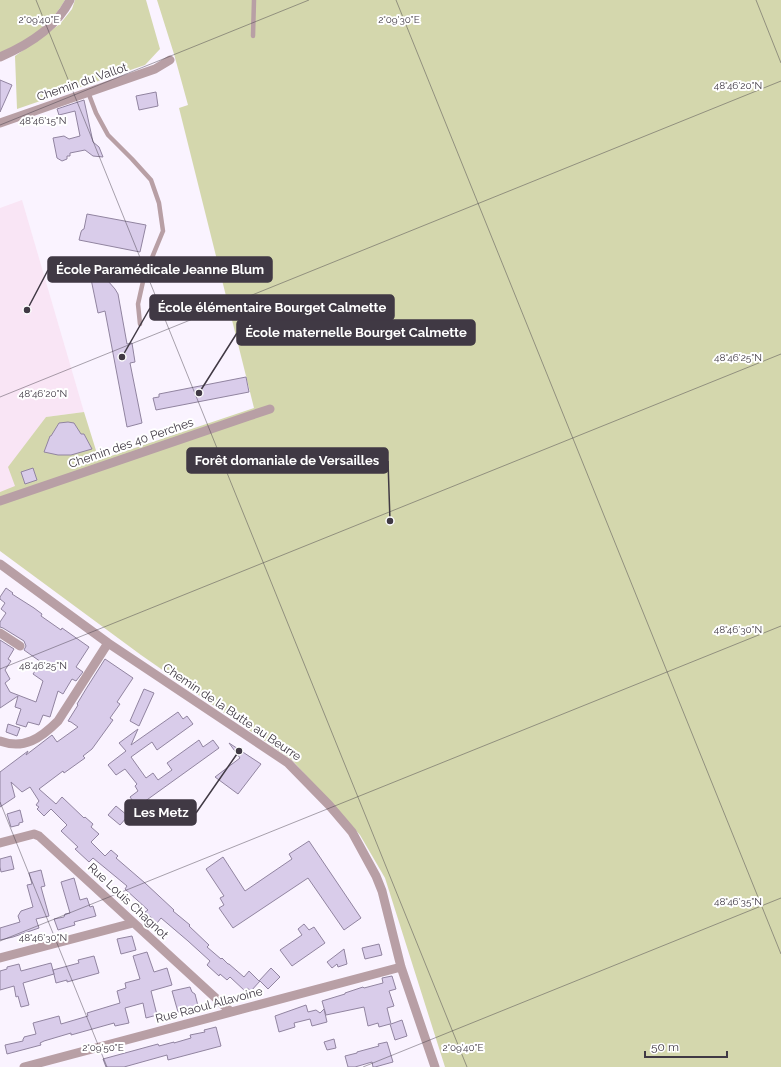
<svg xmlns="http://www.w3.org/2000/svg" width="781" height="1067" viewBox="0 0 781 1067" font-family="Raleway,sans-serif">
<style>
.education{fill:#f9e5f5}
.green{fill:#d4d7ad}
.building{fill:#d9ccea;stroke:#9184a0}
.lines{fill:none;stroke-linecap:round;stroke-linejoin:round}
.lane{stroke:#b89fa5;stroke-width:4.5}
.street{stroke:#b89fa5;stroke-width:9}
.ticks{fill:none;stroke:#403944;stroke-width:1;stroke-opacity:0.45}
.labels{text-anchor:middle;stroke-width:4;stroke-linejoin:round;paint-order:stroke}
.street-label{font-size:12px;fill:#403944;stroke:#fff}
.ticks-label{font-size:10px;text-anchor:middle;fill:#403944;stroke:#fff;stroke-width:4;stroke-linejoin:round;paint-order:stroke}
.leader{fill:none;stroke:#403944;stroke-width:1.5}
.callout-dot{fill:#403944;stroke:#fff;stroke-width:1.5}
.callout{fill:#403944;stroke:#403944;stroke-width:1.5}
.callout-label{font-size:13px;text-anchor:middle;font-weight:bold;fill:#fff}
</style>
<rect width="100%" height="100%" fill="#faf3ff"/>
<!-- education -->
<path class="education" d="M22,200L84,412L46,417L15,487L0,492V208Z"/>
<!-- green -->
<path class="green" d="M0,0H65C56,16 42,30 26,40C18,45 8,49 0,53Z
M75,0H146L160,49L145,65L17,109L15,56L60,24L72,9Z
M157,0H781V1067H445L385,878L360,835L292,760L141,655L0,551V492L15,486L8,467L46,417L84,412L99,460L254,408L179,108L188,105L174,54Z"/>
<!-- building -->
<path class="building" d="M0,80L12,85L0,112Z
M156,92L158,106L139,110L136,96Z
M84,100L93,142L99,147L103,157L93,156L85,150L70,153V156H67V159L62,161L57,158L53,138L64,136L69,139L80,136L75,111L59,115L57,109Z
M87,214L146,225L140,252L79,240L81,232L82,230L84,229Z
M91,279H100L108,281L115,289L118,294L127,344L132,343L135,362L130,363L142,423L127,427L105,311L98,313Z
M246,377L249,392L156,410L153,398L159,397V394Z
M68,422L74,423L81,434H84L92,449L71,455H58L44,452L50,436H51L59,423Z
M33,468L37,480L25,484L21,472Z
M6,588L13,593L12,594L34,608L42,614L41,616L61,630L62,628L89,647L76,667L83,672L76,681L72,679L63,694L58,691L50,717L43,715L39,725L28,722L26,727L16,724L21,709L15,707L18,696L0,708V640L14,649L8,659L11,661L5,670L10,679L5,683L10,692L36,702L43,681L33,674L41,662L24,650L26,646L24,641L3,628L0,627V622L6,613L1,609L5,603L0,599V597Z
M105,659L133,678L117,702L120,704L110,718L113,720L92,749L83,756L85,758L64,773L63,771L39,789L56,804L62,797L84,818L85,817L93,824L91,827L99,834L91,842L105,856L111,850L118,856L116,858L145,883L174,910L173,911L190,925L189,926L209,945L207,947L221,959L222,958L228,964H229L244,977L249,971L259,981L271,968L280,977L268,989L260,981L251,991L247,988L245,991L230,977L227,980L220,974L219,976L207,965L210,961L188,941L161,918L157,923L145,912L148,910L125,889L127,886L93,858L89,862L75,849L78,847L61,831L67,825L51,809L44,816L37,809L39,807L36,805L39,801L30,787L22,792L11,782L15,797L0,807V772L28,751L26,755L52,735L57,742L78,727L71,722L68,721L78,705L77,704L86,689Z
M144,689L154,693L139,726L130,721Z
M178,712L183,719L187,716L193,724L157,750L152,742L131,757L146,778L153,773L158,780L172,770L167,763L199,740L203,747L213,740L219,748L137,807L130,797L138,791L135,786L137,784L125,769L116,775L108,765L109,764L126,751L119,743L138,729L131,745Z
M8,724L20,728L17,736L6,732Z
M229,743L261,764L238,794L215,777L240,758Z
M116,806L128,816L120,825L108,815Z
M20,810L23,822L19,823V825L11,827L7,814Z
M309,841L361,918L344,930L308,878L233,928L219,908L224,905L220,898L224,896L206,869L223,857L245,891L292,859L289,854Z
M11,856L14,869L1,872L0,867V859Z
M41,870L45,886L41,887L49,916L36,919L39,928L13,937L0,940V928L20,922L18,916L21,911L33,907L27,885L32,884L29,873Z
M74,878L80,900L87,898L90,907L93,906L96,916L74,922L75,925L58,930L54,919L64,917L65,914L70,913L61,882Z
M304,924L309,930L314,927L325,943L292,966L280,950L302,935L298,929Z
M132,936L136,950L121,954L117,939Z
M379,944L382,955L365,959L362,948Z
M344,949L347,964L338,967L337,964L332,968L327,962Z
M147,952L154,972L167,968L172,985L151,991L157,1015L146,1018L143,1003L125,1008L129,1023L115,1026L114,1023L71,1035V1033L44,1041L40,1043L41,1045L7,1054L5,1045L23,1041V1039L24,1038V1037L36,1034L33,1023L59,1016L61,1024L88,1016L87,1013L120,1003L117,991L126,988L125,983L140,979L133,956Z
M94,956L99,973L67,982V980L56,983L53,970L79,963L78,960Z
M51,963L54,974L23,983L29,1005L21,1007L18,996L16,997L14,986L0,990V971L7,969V967L19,964L21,971Z
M392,976L396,989L389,991L394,1006L387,1008L391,1024L402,1020L407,1036L395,1040L390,1024L379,1027L378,1023L368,1026L364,1007L326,1015L322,1001L345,994V993L363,987L364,988L383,983L382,978Z
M190,987L192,992L195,994L198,1006L178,1012L172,991Z
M306,1005L308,1012L316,1010L320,1013L324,1009L327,1022L312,1026L310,1019L294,1023L295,1027L279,1032L275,1016Z
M216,1027L221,1046L168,1060L167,1055L124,1067H106L103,1059L158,1044L159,1046L174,1042V1043L191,1038L190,1035L205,1032L204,1030Z
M334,1039L336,1048L327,1050L324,1042Z
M387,1042L393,1062L375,1067H373L372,1062L355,1067H348L345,1056L357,1053V1052L379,1046L378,1044Z"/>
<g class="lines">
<!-- lane -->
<path class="lane" d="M253,36L254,0
M88,92L96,113L108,135L132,159L151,180L159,203L163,231L144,277L138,304L140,324"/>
<!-- street -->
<path class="street" d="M0,57C28,45 56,28 70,0
M0,123L155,69L170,60
M0,501L249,416L270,409
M0,564L108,643L288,763L329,805L352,832L376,876L382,891L401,967L435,1067
M0,633L20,646
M0,741C24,750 41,738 58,721L108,643
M0,843L34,834L39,836L231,1012
M0,958L133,923
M24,1067L401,967"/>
</g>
<!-- ticks -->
<path class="ticks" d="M36,0L467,1067M396,0L781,954M756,0L781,63M0,125L309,0M0,397L781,81M0,669L781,354M0,802L107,1067M0,941L781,626M363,1067L781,898"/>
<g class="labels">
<!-- street labels -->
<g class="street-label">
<text transform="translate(82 82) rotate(-19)" y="4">Chemin du Vallot</text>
<text transform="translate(131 443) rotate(-19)" y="4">Chemin des 40 Perches</text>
<text transform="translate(232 712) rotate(34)" y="4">Chemin de la Butte au Beurre</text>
<text transform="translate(128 901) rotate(43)" y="4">Rue Louis Chagnot</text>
<text transform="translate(209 1005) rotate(-15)" y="4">Rue Raoul Allavoine</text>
</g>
</g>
<g class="ticks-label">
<text x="39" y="23">2°09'40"E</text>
<text x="399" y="23">2°09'30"E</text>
<text x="738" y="89">48°46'20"N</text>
<text x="43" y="124">48°46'15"N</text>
<text x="738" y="361">48°46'25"N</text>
<text x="43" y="397">48°46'20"N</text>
<text x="738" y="633">48°46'30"N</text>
<text x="43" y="669">48°46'25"N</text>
<text x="738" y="905">48°46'35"N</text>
<text x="43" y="941">48°46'30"N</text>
<text x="103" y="1051">2°09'50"E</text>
<text x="463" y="1051">2°09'40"E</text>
</g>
<!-- callouts -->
<path class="leader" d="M27 310L48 270M122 357L150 308M199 393L237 333M390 521L388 461M239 751L196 813"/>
<g class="callout-dot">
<circle cx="27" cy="310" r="4"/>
<circle cx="122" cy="357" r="4"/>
<circle cx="199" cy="393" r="4"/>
<circle cx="390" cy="521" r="4"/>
<circle cx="239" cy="751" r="4"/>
</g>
<g class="callout">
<rect x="48" y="257" width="224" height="25" rx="4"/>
<rect x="150" y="295" width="244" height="25" rx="4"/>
<rect x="237" y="320" width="238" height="25" rx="4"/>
<rect x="187" y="448" width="201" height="25" rx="4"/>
<rect x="125" y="800" width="71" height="25" rx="4"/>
</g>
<g class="callout-label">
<text x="160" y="274">École Paramédicale Jeanne Blum</text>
<text x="272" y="312">École élémentaire Bourget Calmette</text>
<text x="356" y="337">École maternelle Bourget Calmette</text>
<text x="287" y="465">Forêt domaniale de Versailles</text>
<text x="161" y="817">Les Metz</text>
</g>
<!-- scale -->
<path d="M645 1051v6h82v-6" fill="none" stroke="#403944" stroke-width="2"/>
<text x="651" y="1051" font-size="12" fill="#403944" stroke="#ffffff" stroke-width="3" paint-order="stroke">50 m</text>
</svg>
